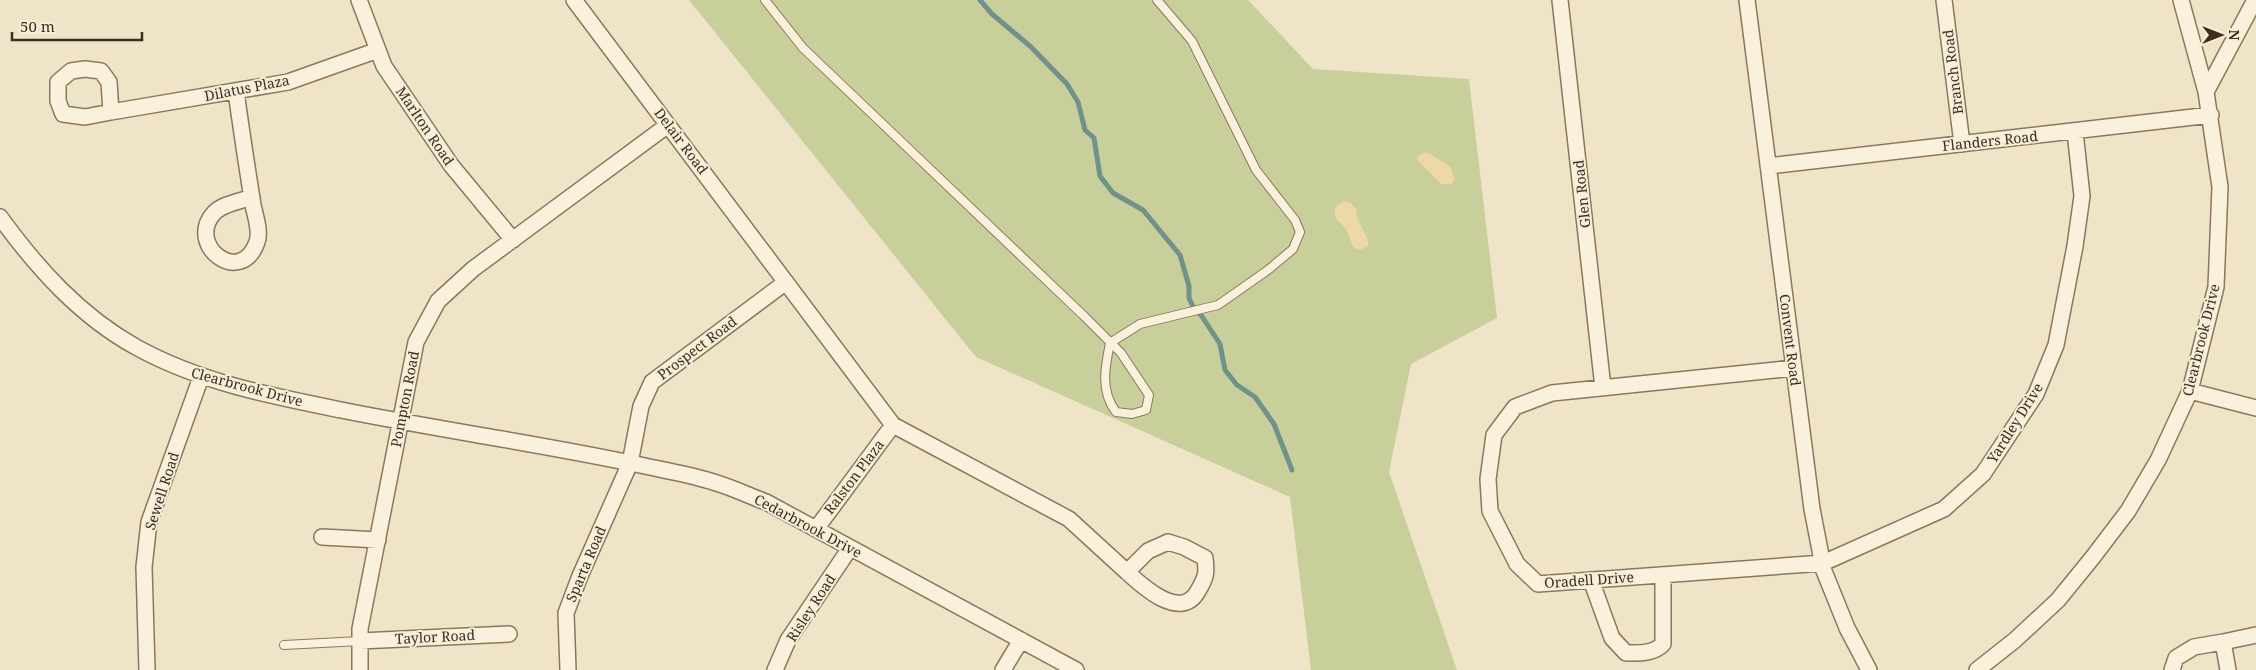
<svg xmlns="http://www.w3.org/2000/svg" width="2256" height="670" viewBox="0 0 2256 670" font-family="'Noto Serif',serif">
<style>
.green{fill:#c9cf9b}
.sand{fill:#ecd9a5}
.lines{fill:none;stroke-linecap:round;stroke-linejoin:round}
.stream{stroke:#6f938a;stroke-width:5}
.service-casing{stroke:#8d765c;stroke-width:10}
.minor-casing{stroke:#8d765c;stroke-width:18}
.service{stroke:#faf1dc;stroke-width:8}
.minor{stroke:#faf1dc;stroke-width:15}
.labels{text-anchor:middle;stroke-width:4;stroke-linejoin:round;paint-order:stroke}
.street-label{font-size:14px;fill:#3d2e20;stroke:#f7eed8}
</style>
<rect width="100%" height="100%" fill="#f0e4c8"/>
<!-- green -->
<path class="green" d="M689,0H1248L1313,69L1469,79L1497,318L1411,364L1389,472L1457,670H1311L1290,497L976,357Z"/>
<!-- sand -->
<path class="sand" d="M1426,152L1450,166L1455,179L1452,184H1441C1433,175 1424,168 1417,159L1420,155Z
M1344,201L1351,203L1356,209L1357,218L1368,240V246L1360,250L1353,247C1350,241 1350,236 1347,231C1341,219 1331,222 1336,206Z"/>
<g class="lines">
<!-- stream -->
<path class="stream" d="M980,0L992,14L1031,47L1067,84L1078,102L1085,130L1094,138L1100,176L1113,193L1143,210L1180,255L1189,286V298L1195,311L1201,315L1220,344L1225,370L1237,385L1255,397L1274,424L1292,470"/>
<!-- service casing -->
<g class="service-casing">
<path id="service" d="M765,0L803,48L1084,316L1121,353L1149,395L1146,410L1132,414L1116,412C1100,391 1105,367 1110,343L1140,324L1218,305L1268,270L1293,249L1300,232L1295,220L1256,170L1192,41L1157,0
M284,645L360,641"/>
</g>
<!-- minor casing -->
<g class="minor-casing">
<path id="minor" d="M359,0L384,66L451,165L513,240
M574,0L893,425L1069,519L1127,572
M1560,0L1603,388
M1747,0L1812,509L1824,571L1847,628L1869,670
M1944,0L1962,144
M85,69L101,71L109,82L111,112L85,117L63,114L58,101V82L71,71Z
M236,91C241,129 247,167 253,205C255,215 261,232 257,242C241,288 185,245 214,213C222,204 241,201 252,197
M2206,92L2255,0
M111,112L288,82L378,50
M1768,166L2211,115
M0,217C37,268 80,316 136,347C199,382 271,396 341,410C441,430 541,444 640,465C663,470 688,474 710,481C729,486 747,495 766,502L1076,670
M1794,368L1552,393L1515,407L1494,435L1488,479L1490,511L1517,564L1538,584L1823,563L1944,509L1983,474L2036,394L2056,345L2075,246L2082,196L2075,132
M2190,391L2256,408
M816,529L893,425
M322,537L378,540
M1168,542L1184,547L1205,558C1207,574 1206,577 1198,591C1181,622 1142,586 1127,572L1148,551Z
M1591,580L1612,638L1626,653C1640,653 1653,654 1663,644V575
M360,641L509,634
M147,670L144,567L149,522L201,377
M360,670V629L416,342L438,301L473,269L668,125
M568,670L566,613L580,576L630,463L641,406L652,382L786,282
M775,670L788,640L850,548
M1003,670L1021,640
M1977,670L2015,640L2058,600L2093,557L2128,511L2158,460L2190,391L2216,287L2220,187L2206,92L2181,0
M2172,670L2176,658L2194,647L2223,642
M2228,670L2223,642L2256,635"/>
</g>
<!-- service -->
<use href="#service" class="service"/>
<!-- minor -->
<use href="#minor" class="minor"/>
</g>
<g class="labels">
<!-- street labels -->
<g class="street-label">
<text transform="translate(1953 72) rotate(-97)" y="5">Branch Road</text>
<text transform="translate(247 88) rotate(-11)" y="5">Dilatus Plaza</text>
<text transform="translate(425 126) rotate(56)" y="5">Marlton Road</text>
<text transform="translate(681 141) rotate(53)" y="5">Delair Road</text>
<text transform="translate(1990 141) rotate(-6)" y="5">Flanders Road</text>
<text transform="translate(1582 194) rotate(-96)" y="5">Glen Road</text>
<text transform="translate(1790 340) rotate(83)" y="5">Convent Road</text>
<text transform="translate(2201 340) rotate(-76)" y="5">Clearbrook Drive</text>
<text transform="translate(697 348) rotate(-37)" y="5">Prospect Road</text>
<text transform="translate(247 387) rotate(15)" y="5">Clearbrook Drive</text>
<text transform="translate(405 399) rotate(-79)" y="5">Pompton Road</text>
<text transform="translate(2015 423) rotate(-58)" y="5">Yardley Drive</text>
<text transform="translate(854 477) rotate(-53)" y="5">Ralston Plaza</text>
<text transform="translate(162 491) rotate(-72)" y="5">Sewell Road</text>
<text transform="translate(808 526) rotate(28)" y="5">Cedarbrook Drive</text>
<text transform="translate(586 564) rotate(-67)" y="5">Sparta Road</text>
<text transform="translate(1589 580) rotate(-4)" y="5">Oradell Drive</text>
<text transform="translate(811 608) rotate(-57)" y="5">Risley Road</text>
<text transform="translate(435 637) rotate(-3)" y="5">Taylor Road</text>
</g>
</g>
<!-- north arrow -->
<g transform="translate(2221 35) rotate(90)" stroke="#f7eed8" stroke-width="4" paint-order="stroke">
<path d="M0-4L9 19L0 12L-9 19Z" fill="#3d2e20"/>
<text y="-8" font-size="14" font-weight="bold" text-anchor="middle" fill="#3d2e20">N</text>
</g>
<!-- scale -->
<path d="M12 32v8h130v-8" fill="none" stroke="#3d2e20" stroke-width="2.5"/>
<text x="20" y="32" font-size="15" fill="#3d2e20" stroke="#f7eed8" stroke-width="4" paint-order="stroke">50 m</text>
</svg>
